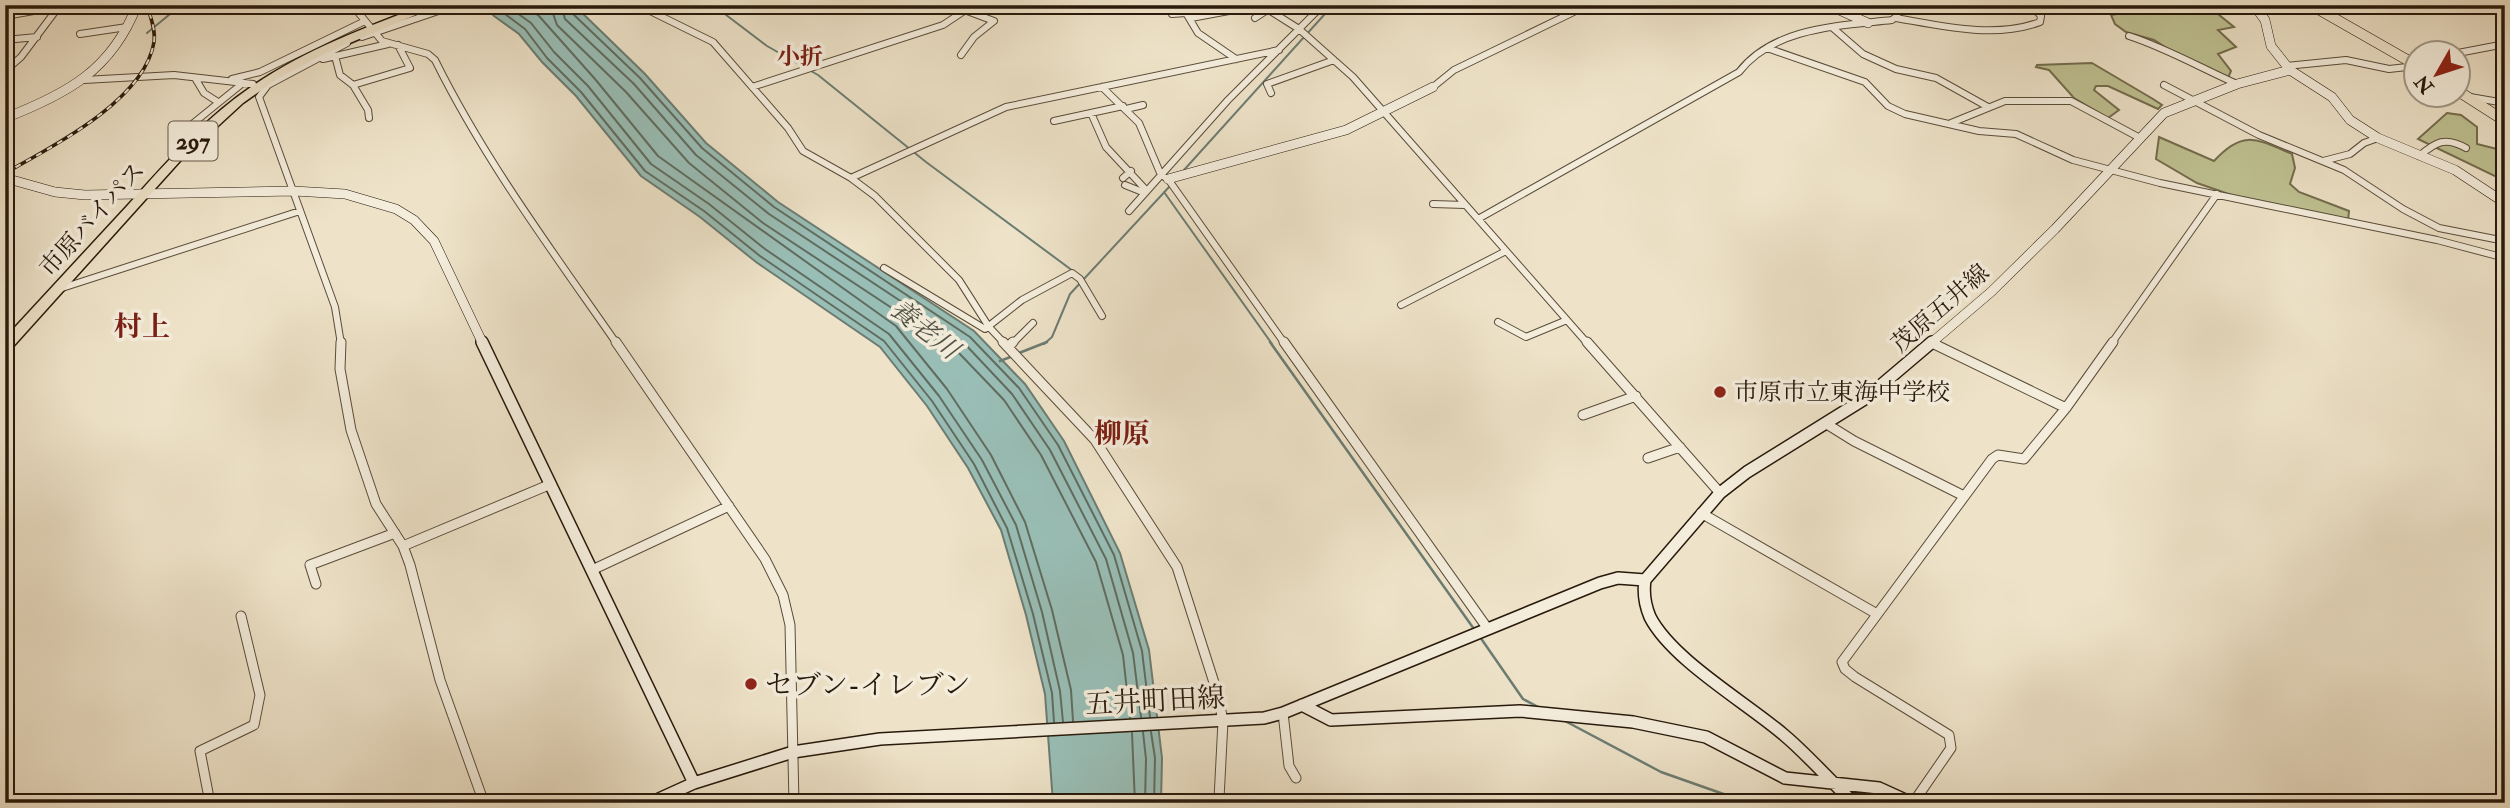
<svg xmlns="http://www.w3.org/2000/svg" width="2510" height="808" viewBox="0 0 2510 808" font-family="'IM FELL Double Pica','Noto Serif JP',serif">
<style>
.green{fill:#bfc192;stroke:#746d4e;stroke-width:2}
.water{fill:#99beb6;stroke:#6c7c72;stroke-width:2}
.lines{fill:none;stroke-linecap:round;stroke-linejoin:round}
.shore{stroke:#606c60;stroke-width:2}
.stream-far1{stroke:#6c7c72;stroke-width:2}
.stream{stroke:#6c7c72;stroke-width:2.5}
.street-far1-casing{stroke:#5a4c3a;stroke-width:8}
.street-casing{stroke:#5a4c3a;stroke-width:11}
.secondary-far1-casing{stroke:#28190b;stroke-width:10}
.secondary-casing{stroke:#28190b;stroke-width:14}
.primary-casing{stroke:#28190b;stroke-width:11}
.highway-casing{stroke:#28190b;stroke-width:3}
.street-far1{stroke:#f4eddc;stroke-width:6}
.street{stroke:#f4eddc;stroke-width:9}
.secondary-far1{stroke:#f4eddc;stroke-width:9}
.secondary{stroke:#f4eddc;stroke-width:11}
.primary{stroke:#eee3c9;stroke-width:10}
.highway{fill:#eee3c9;fill-rule:evenodd}
.rail-casing{stroke:#28190b;stroke-width:3.5}
.rail{stroke:#f4eddc;stroke-width:2;stroke-dasharray:6;stroke-linecap:butt}
.poi-dot{fill:#8f2418;stroke:#f4eddc;stroke-width:2.5}
.labels{text-anchor:middle;stroke-width:7;stroke-linejoin:round;paint-order:stroke}
.far-quarter-label{font-size:23px;font-weight:bold;fill:#7a1f14;stroke:#f4eddc}
.shield{fill:#f4eddc;stroke:#65594a;stroke-width:2}
.shield-label{font-size:23px;font-weight:bold;fill:#28190b}
.street-label{font-size:24px;fill:#28190b;stroke:#f4eddc}
.poi-label{font-size:24px;fill:#28190b;stroke:#f4eddc;text-anchor:start}
.water-label{font-size:26px;font-style:italic;fill:#505347;stroke:#f4eddc}
.quarter-label{font-size:28px;font-weight:bold;fill:#7a1f14;stroke:#f4eddc}
.near-poi-label{font-size:28px;fill:#28190b;stroke:#f4eddc;text-anchor:start}
.near-street-label{font-size:28px;fill:#28190b;stroke:#f4eddc}
</style>
<rect width="100%" height="100%" fill="#eee3c9"/>
<filter id="stains"><feTurbulence type="fractalNoise" baseFrequency=".00286" numOctaves="4"/><feColorMatrix values="0 0 0 0 .2 0 0 0 0 .09 0 0 0 0 .02 0 0 0 .5 -.17"/></filter>
<radialGradient id="worn" r=".72"><stop offset=".6" stop-color="#630" stop-opacity="0"/><stop offset="1" stop-color="#630" stop-opacity=".3"/></radialGradient>
<!-- green -->
<path class="green" d="M2143,5L2208,6L2234,27L2218,30L2236,47L2218,54L2231,71L2228,78L2179,56L2154,40L2126,32L2115,24L2111,15L2129,12Z
M2092,63L2153,99L2162,105L2158,109L2108,86H2096L2094,90L2119,110L2108,118L2074,98L2049,70L2036,67L2037,65Z
M2447,113L2461,115L2477,127V144L2505,151V181L2418,139Z
M2159,137L2214,161C2243,129 2257,139 2292,154L2295,168L2290,184L2299,192L2349,211L2348,221L2237,197L2197,183L2156,159Z"/>
<!-- water -->
<path class="water" d="M483,5H574L645,74L706,143L778,202L974,331L1025,384L1064,441L1120,553L1149,650L1162,758L1161,803H1053L1045,694L1026,615L1001,530L968,468L927,406L880,347L756,262L700,217L641,176L576,96L542,62L519,34L494,16Z"/>
<g class="lines">
<!-- shore -->
<path class="shore" d="M493,5L525,29L547,58L581,92L645,171L704,211L760,256L884,341L932,401L974,464L1007,528L1033,614L1052,693L1054,722
M506,5L531,23L554,52L588,86L651,164L709,204L765,249L889,334L939,396L982,460L1016,525L1042,612L1060,691L1063,722
M524,5L539,16L595,79L658,156L896,326L947,389L991,455L1025,522L1052,610L1071,690L1073,721
M550,5L557,25L626,92L689,163L763,223L957,351L1004,400L1041,455L1096,562L1123,655L1130,718
M561,5L565,19L634,84L696,155L769,214L964,343L1012,394L1050,450L1106,559L1133,653L1141,717
M569,5L572,13L640,78L702,148L774,207L970,337L1019,388L1058,445L1114,555L1142,651L1150,717
M1143,732L1146,759L1145,803
M1151,732L1155,758L1154,803
M1132,733L1135,803"/>
<!-- stream-far1 -->
<path class="stream-far1" d="M713,5L767,46L818,75L926,162L1073,271
M147,33L181,5
M1184,170L1333,5
M1164,192L1272,344
M1044,344L1052,337L1070,294L1170,186"/>
<!-- stream -->
<path class="stream" d="M1270,342L1474,629
M1019,353L1047,342
M1000,361L1013,356
M1480,637L1523,699L1540,708
M1565,721L1661,772L1749,803"/>
<!-- street-far1 casing -->
<g class="street-far1-casing">
<path id="street-far1" d="M352,5L382,41L428,54L435,60C485,161 553,252 617,344
M638,5L713,42L788,128L803,151L851,178L875,196L959,280L989,327L1005,344
M951,5L994,21L974,37L961,55
M1261,5L1299,29L1353,77L1588,344
M981,14L991,5
M1172,14L1186,13L1198,33L1236,59
M5,16L68,5
M1191,18L1261,5
M1255,18L1269,9
M1896,18C1942,26 1995,39 2040,22L2041,16L2031,5
M1833,28L1863,54L1896,69L1936,78L1988,107
M80,34L127,27
M2129,36C2166,48 2201,68 2237,84
M362,37L456,5
M5,40L37,37
M1767,48L1865,82L1888,106L1905,114L1979,131L2016,134L2073,160L2160,183L2437,240L2505,258
M2458,53L2505,44
M335,56L340,75L353,85L368,110L369,118
M323,59L388,44
M2286,66L2346,60L2389,69L2416,66
M5,71L21,57L60,5
M195,78L204,93L218,102
M232,79L260,72L365,21
M84,80L174,75L253,84
M353,85L410,68L398,45
M2164,85L2259,135L2344,170L2403,209L2439,228L2505,241
M752,87L943,25L967,9
M1102,87L1139,123L1161,175L1168,179L1285,344
M1433,87L1454,70L1588,5
M1271,93L1267,84L1334,60
M2470,97L2505,103
M1126,109L1143,105
M1091,113L1106,147L1147,191
M1054,121L1123,106
M1951,123L2005,101H2071L2140,138
M197,126L191,125L243,83
M2419,156C2436,142 2445,136 2466,148
M2323,161L2350,154L2364,143L2378,138
M851,178L1006,107L1279,50
M1123,178L1131,171
M1125,185L1145,193
M1433,204L1465,205
M1129,211L1228,100L1323,5
M1478,219L1739,72C1774,27 1839,26 1892,20L1897,16L1896,5
M884,268L985,329L1022,300L1072,273L1080,279L1102,316
M59,289L300,211
M1401,305L1506,251
M1498,322L1526,337L1567,320
M341,344L335,307L259,97L268,85L347,43
M1012,344L1033,323
M2111,344L2217,194"/>
</g>
<!-- street casing -->
<g class="street-casing">
<path id="street" d="M341,342L340,369L351,430L376,504L403,546L410,565L440,680L484,803
M616,342L765,559L783,595L790,625L794,803
M1003,342L1095,440L1177,567L1217,692L1223,721L1219,799
M1284,342L1488,629
M1587,342L1720,493
M1932,343L2066,408
M1009,346L1013,342
M1583,415L1636,396
M1825,423L1854,441L1964,496
M1648,458L1680,447
M1701,513L1877,614
M403,546L551,484
M592,570L729,506
M316,584L310,565L395,533
M1283,713L1289,766L1296,778
M210,803L200,751L254,725L260,695L241,616
M1913,803L1951,748L1949,735L1855,677L1845,669L1842,662L1992,459L1998,455L2024,459L2066,408L2113,342"/>
</g>
<!-- secondary-far1 casing -->
<g class="secondary-far1-casing">
<path id="secondary-far1" d="M1828,5L1868,23
M2290,70L2332,97L2350,120L2378,138L2455,170L2505,203
M5,118C67,94 112,70 137,5
M5,178L55,192L85,195L294,191L345,194L396,209L414,220L434,241L483,344
M1168,179L1346,130L1433,87
M1930,344L1991,292L2055,229L2164,113L2237,84L2290,70L2271,46L2265,20L2254,5"/>
</g>
<!-- secondary casing -->
<g class="secondary-casing">
<path id="secondary" d="M482,342L694,783
M1302,705L1331,720L1520,711L1633,722L1706,737L1785,778L1879,788L1912,803
M650,803L694,783L793,752L880,739L1264,718L1283,713L1600,583L1618,578L1645,580
M1854,803C1830,781 1809,756 1784,735C1747,703 1672,660 1650,617C1645,605 1643,593 1645,580L1720,493L1747,472L1866,398L1932,342"/>
</g>
<!-- primary casing -->
<g class="primary-casing">
<path id="primary" d="M2311,5L2416,65
M2458,91L2505,121"/>
</g>
<!-- highway casing -->
<g class="highway-casing">
<path id="highway" d="M424,5H439L324,54L280,77L243,103L181,160L10,350L5,351V338C46,294 87,249 128,205C166,163 204,119 251,87C304,50 365,28 424,5Z"/>
</g>
<!-- street-far1 -->
<use href="#street-far1" class="street-far1"/>
<!-- street -->
<use href="#street" class="street"/>
<!-- secondary-far1 -->
<use href="#secondary-far1" class="secondary-far1"/>
<!-- secondary -->
<use href="#secondary" class="secondary"/>
<!-- primary -->
<use href="#primary" class="primary"/>
<!-- highway -->
<use href="#highway" class="highway"/>
<!-- rail casing -->
<g class="rail-casing">
<path id="rail" d="M5,173C52,147 145,100 154,42C156,30 150,16 147,5"/>
</g>
<!-- rail -->
<use href="#rail" class="rail"/>
</g>
<!-- markers -->
<g class="poi-dot">
<circle cx="1720" cy="392" r="7"/>
<circle cx="751" cy="684" r="7"/>
</g>
<g class="labels">
<!-- far-quarter labels -->
<g class="far-quarter-label">
<text x="800" y="64">小折</text>
</g>
<!-- shield labels -->
<rect class="shield" x="168.5" y="121.5" width="49" height="39" rx="5"/>
<g class="shield-label">
<text x="193" y="149">297</text>
</g>
<!-- street labels -->
<g class="street-label">
<text transform="translate(92 219) rotate(-48)" y="8">市原バイパス</text>
<text transform="translate(1940 308) rotate(-41)" y="8">茂原五井線</text>
</g>
<!-- poi labels -->
<g class="poi-label">
<text x="1734" y="400">市原市立東海中学校</text>
</g>
<!-- water labels -->
<g class="water-label">
<text transform="translate(925 329) rotate(38)" y="9">養老川</text>
</g>
<!-- quarter labels -->
<g class="quarter-label">
<text x="142" y="336">村上</text>
<text x="1122" y="443">柳原</text>
</g>
<!-- near-poi labels -->
<g class="near-poi-label">
<text x="765" y="694">セブン-イレブン</text>
</g>
<!-- near-street labels -->
<g class="near-street-label">
<text transform="translate(1155 700) rotate(-3)" y="10">五井町田線</text>
</g>
</g>
<!-- margin -->
<rect width="2510" height="808" fill="none" stroke="#eee3c9" stroke-width="28"/>
<rect x="7" y="7" width="2496" height="794" fill="none" stroke="#28190b" stroke-width="3.5"/>
<rect x="14" y="14" width="2482" height="780" fill="none" stroke="#28190b" stroke-width="2"/>
<!-- north arrow -->
<g transform="translate(2437 74) rotate(231)"><circle r="33" fill="#f4eddc" stroke="#a29888" stroke-width="2"/>
<path d="M0-5L12 26L0 18L-12 26Z" fill="#8f2418"/>
<text y="-10" font-size="19" font-weight="bold" text-anchor="middle" fill="#28190b">N</text>
</g>
<rect width="100%" height="100%" filter="url(#stains)"/>
<rect width="100%" height="100%" fill="url(#worn)"/>
</svg>
